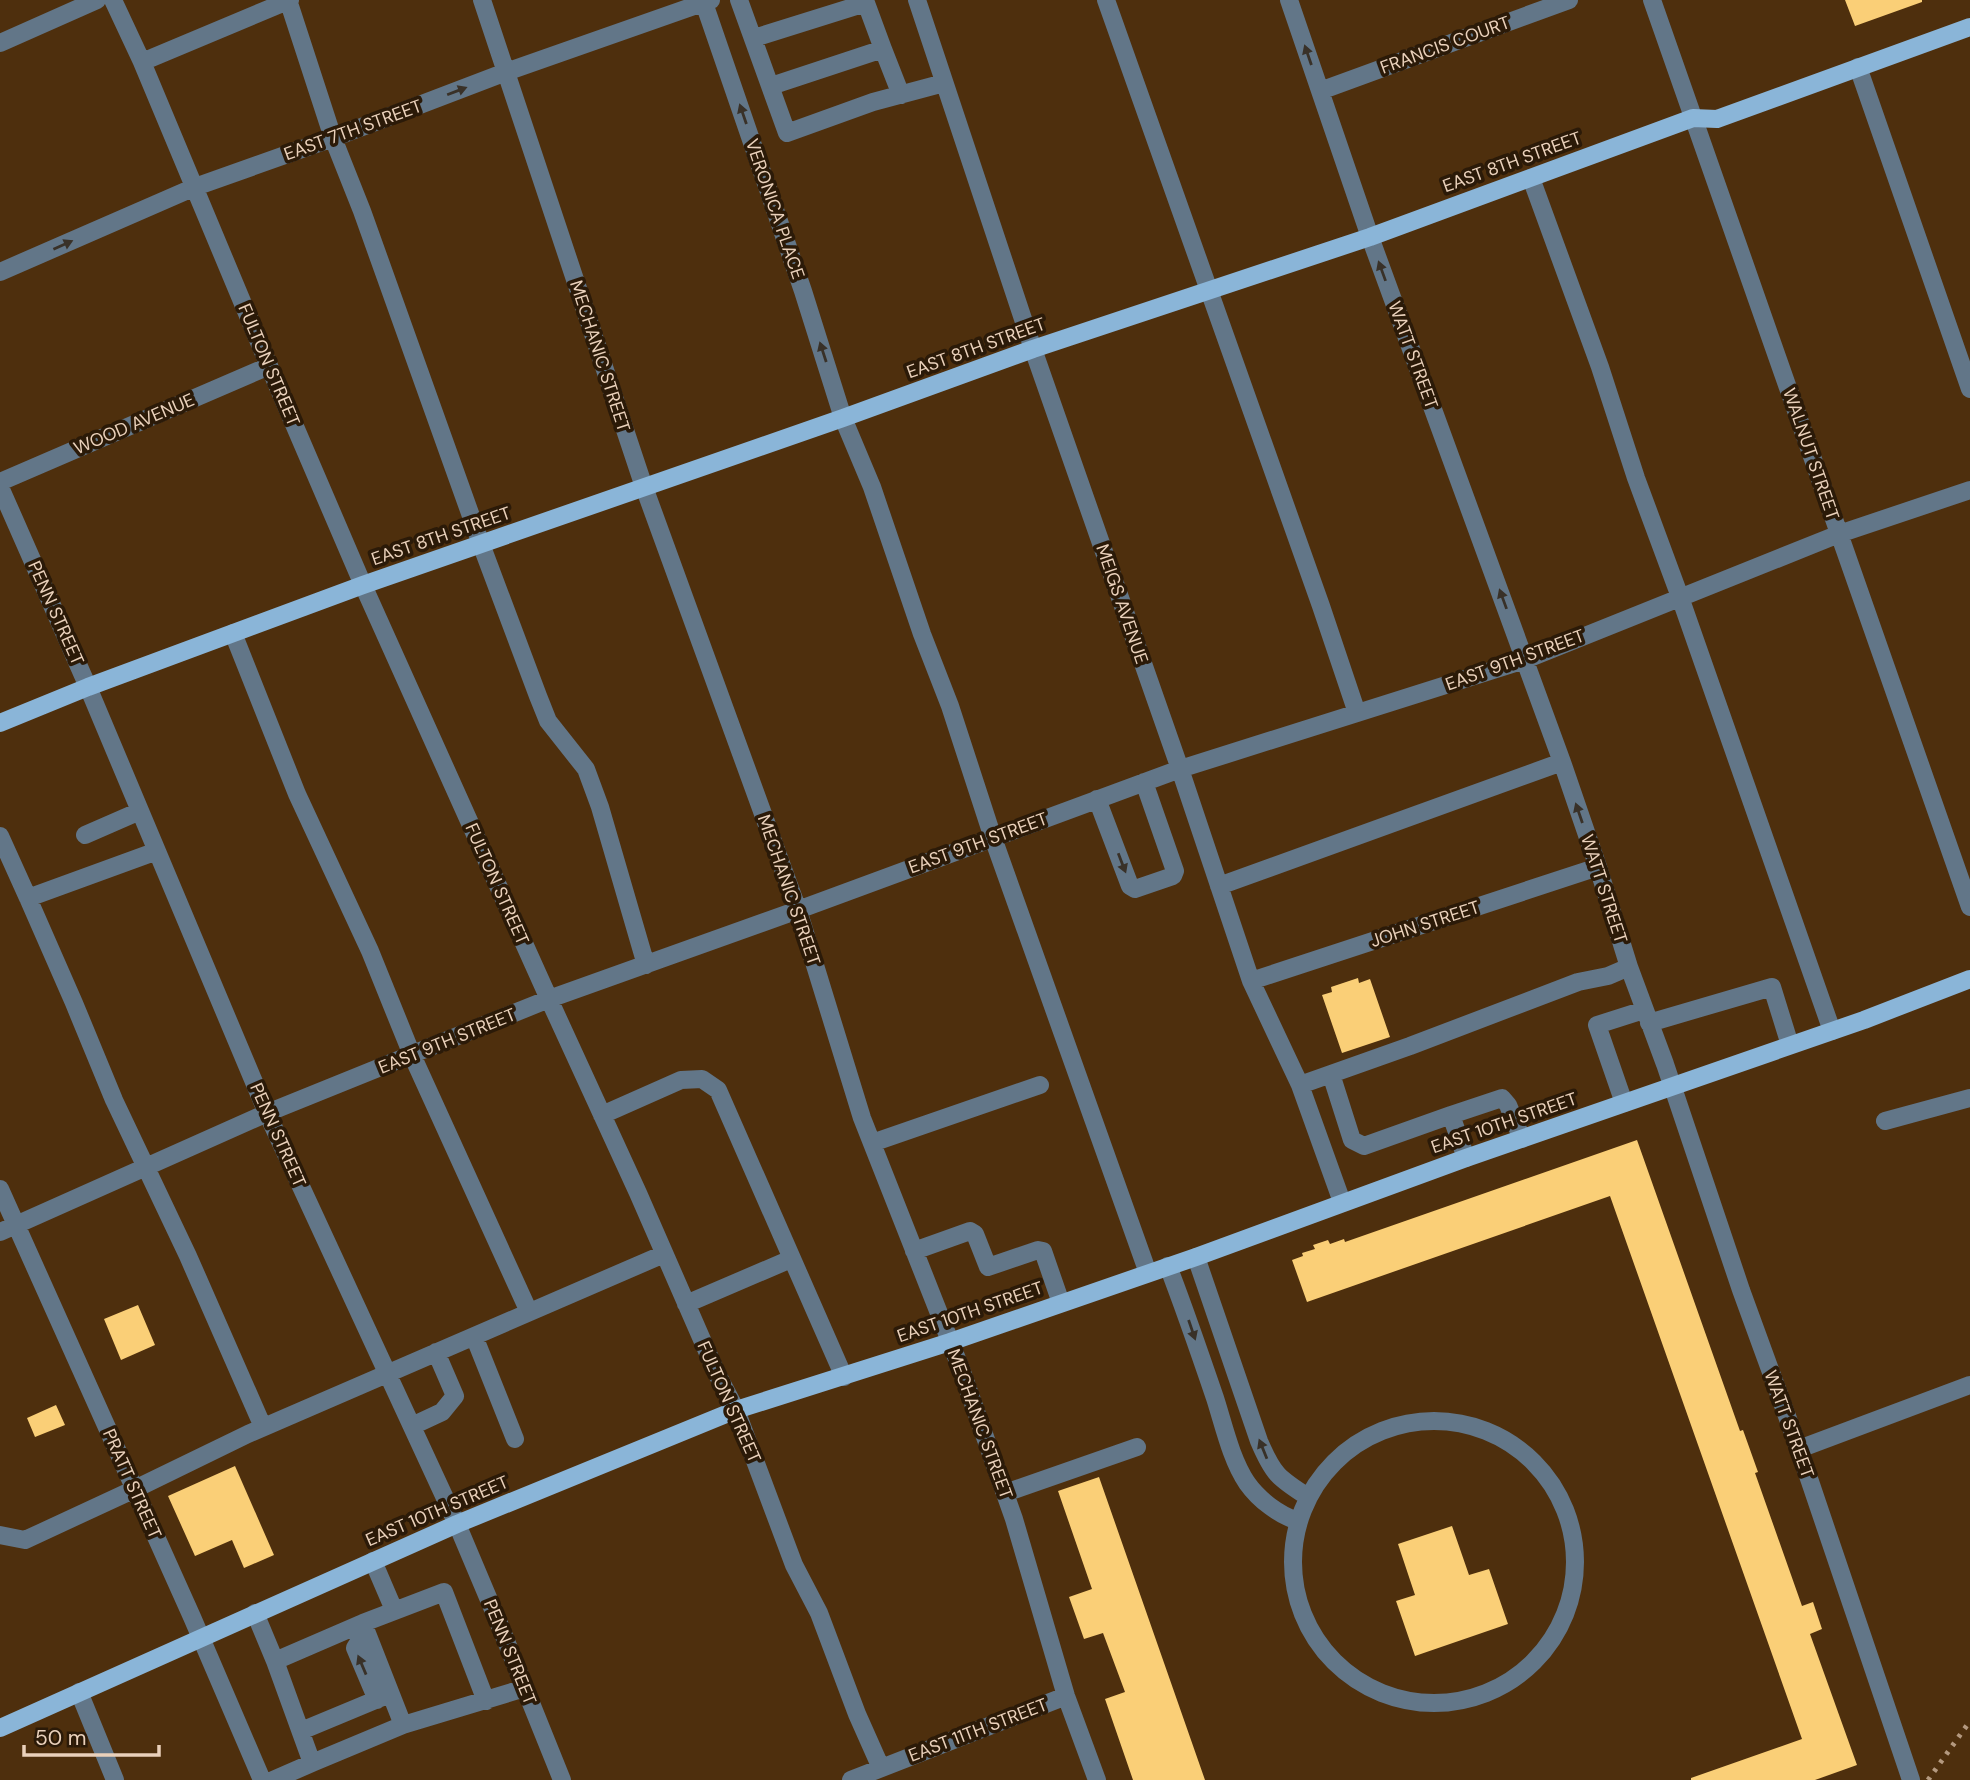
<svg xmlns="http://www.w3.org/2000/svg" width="1970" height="1780" viewBox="0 0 1970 1780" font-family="'DM Sans',sans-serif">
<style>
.building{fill:#facf77}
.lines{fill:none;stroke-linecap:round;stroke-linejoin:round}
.minor{stroke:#627688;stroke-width:18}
.major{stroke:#8ab5d8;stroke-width:18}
.rail{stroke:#b4997f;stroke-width:5;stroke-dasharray:3.5 7;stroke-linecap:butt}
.oneway{fill:#393128}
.labels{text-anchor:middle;stroke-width:7;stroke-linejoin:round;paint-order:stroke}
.street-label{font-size:18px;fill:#ead1bb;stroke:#2b1a08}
</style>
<rect width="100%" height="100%" fill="#4e2f0d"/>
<!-- building -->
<path class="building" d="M1845,0H1922V2L1855,26Z
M1358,978L1359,983L1370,979L1390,1037L1342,1053L1322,995L1332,992L1331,987Z
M1637,1140L1740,1431L1743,1430L1758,1472L1755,1473L1802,1606L1813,1602L1822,1629L1810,1634L1857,1765L1815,1780H1691V1778L1802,1739L1610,1196L1307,1302L1292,1260L1303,1256L1302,1253L1315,1249L1313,1245L1328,1240L1330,1244L1344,1239L1345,1242Z
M138,1305L155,1345L121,1360L104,1319Z
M56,1405L65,1425L35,1437L27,1418Z
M235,1466L274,1555L244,1568L232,1540L195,1556L168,1496Z
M1099,1477L1205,1780H1133L1105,1699L1125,1692L1103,1633L1084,1639L1069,1597L1092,1589L1058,1491Z
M1452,1526L1469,1575L1489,1569L1508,1624L1415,1656L1396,1601L1415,1595L1398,1544Z"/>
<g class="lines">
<!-- minor -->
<path class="minor" d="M113,0L142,62L269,366L363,585L549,999L638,1193L717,1374L736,1410L794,1565L819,1613L857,1714L881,1768
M288,0L333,138L362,211L481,544L538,696L548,721L586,769L600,807L646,965
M482,0L644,487L798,910L862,1118L961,1369L1014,1519L1066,1696L1097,1780
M703,0L803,291L843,418L872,487L922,634L950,706L993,838L1148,1273
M739,0L787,133L873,102L944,83
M917,0L1033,349L1180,769L1251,981L1300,1085L1342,1202
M1106,0L1321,606L1357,713
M1289,0L1370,237L1562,762L1598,867L1629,967L1665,1064L1741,1290L1799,1449L1911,1780
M1652,0L1970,907
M754,38L866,3L883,49
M0,43L97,0
M142,62L290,0
M1858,67L1970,389
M771,86L883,49L901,95
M1320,91L1569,0
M1531,178L1600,367L1636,478L1680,597L1832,1031
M0,272L195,187L333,138L506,72L711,0
M0,482L269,366
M0,487L88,687L267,1113L457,1524L500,1626L562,1780
M233,633L297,794L370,951L412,1055L529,1312
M1097,799L1130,886L1135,889L1173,876L1175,871L1144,782
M85,835L140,811
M0,836L28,898L157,851
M1219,886L1562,762
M28,898L74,1003L114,1100L188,1256L263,1427
M1251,981L1598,867
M1649,1023L1772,987L1790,1045
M1331,1074L1352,1140L1364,1146L1451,1115L1466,1158
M1300,1085L1410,1046L1578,982L1608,976L1629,967
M1624,1103L1597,1025L1644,1010
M602,1115L681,1080L702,1079L718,1090L844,1377
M1451,1115L1502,1098L1508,1105L1522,1139
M1885,1121L1970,1098
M872,1143L1040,1085
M0,1189L192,1617L262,1780
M0,1232L267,1113L549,999L798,910L1180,769L1525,660L1839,534L1970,490
M914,1251L970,1231L975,1234L988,1267L1038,1250L1043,1251L1061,1303
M1196,1257L1259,1441C1273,1474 1278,1478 1308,1497
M1168,1266C1185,1310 1200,1354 1215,1398C1224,1426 1231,1459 1247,1483C1259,1500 1279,1515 1298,1521
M686,1304L791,1259
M474,1336L515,1439
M1293 1562a141 141 0 1 1 282 0a141 141 0 1 1-282 0Z
M412,1426L442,1412L455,1396L436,1352
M1799,1449L1970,1385
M1005,1493L1137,1447
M0,1535L25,1540L135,1489L248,1434L664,1254
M373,1561L394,1610
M255,1613L275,1661L312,1763L403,1725L363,1623L275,1661
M363,1623L444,1592L486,1701
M366,1631L355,1648L377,1700
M79,1692L115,1780
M403,1725L525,1688
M301,1731L390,1694
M273,1780L312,1763
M851,1780L1066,1696"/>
<!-- major -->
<path class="major" d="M0,723L88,687L363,585L843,418L1033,349L1370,237L1693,118L1717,119L1970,27
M0,1728L457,1524L736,1410L950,1342L1196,1257L1466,1158L1864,1020L1970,979"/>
<!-- rail -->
<path class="rail" d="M1928,1780L1970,1721"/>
</g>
<!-- one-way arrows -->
<defs><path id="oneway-solid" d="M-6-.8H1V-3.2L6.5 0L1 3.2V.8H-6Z" transform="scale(1.75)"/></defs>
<g class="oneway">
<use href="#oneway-solid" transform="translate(1308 55) rotate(-109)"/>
<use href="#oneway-solid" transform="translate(457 91) rotate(-21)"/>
<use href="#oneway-solid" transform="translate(743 114) rotate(-109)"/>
<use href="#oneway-solid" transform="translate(63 245) rotate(-24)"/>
<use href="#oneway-solid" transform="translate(1382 271) rotate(-110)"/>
<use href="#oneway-solid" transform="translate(823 352) rotate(-108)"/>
<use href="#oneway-solid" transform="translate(1503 599) rotate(-110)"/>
<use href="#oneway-solid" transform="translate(1579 813) rotate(-109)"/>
<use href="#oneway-solid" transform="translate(1122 863) rotate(69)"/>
<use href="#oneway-solid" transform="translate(1192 1330) rotate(71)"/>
<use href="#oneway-solid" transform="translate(1263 1449) rotate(-112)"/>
<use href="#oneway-solid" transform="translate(362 1665) rotate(-113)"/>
</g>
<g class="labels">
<!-- street labels -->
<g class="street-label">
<text transform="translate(1445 45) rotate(-20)" y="6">FRANCIS COURT</text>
<text transform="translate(353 130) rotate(-20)" y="6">EAST 7TH STREET</text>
<text transform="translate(1512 162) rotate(-20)" y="6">EAST 8TH STREET</text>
<text transform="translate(775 209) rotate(71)" y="6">VERONICA PLACE</text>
<text transform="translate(976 348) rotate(-20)" y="6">EAST 8TH STREET</text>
<text transform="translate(1413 355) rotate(70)" y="6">WATT STREET</text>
<text transform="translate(600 356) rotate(72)" y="6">MECHANIC STREET</text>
<text transform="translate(269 365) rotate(67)" y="6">FULTON STREET</text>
<text transform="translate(134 424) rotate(-23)" y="6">WOOD AVENUE</text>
<text transform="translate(1811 454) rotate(71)" y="6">WALNUT STREET</text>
<text transform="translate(441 536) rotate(-19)" y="6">EAST 8TH STREET</text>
<text transform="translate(1122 604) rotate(71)" y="6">MEIGS AVENUE</text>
<text transform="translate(56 613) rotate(66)" y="6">PENN STREET</text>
<text transform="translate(1515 660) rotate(-20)" y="6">EAST 9TH STREET</text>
<text transform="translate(978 843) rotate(-20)" y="6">EAST 9TH STREET</text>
<text transform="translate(497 884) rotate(66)" y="6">FULTON STREET</text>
<text transform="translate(1604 889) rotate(72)" y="6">WATT STREET</text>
<text transform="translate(789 890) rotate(71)" y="6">MECHANIC STREET</text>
<text transform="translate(1425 924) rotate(-18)" y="6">JOHN STREET</text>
<text transform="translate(447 1041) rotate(-22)" y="6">EAST 9TH STREET</text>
<text transform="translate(1504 1123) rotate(-19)" y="6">EAST 10TH STREET</text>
<text transform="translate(278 1135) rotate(66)" y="6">PENN STREET</text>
<text transform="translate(970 1312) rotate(-19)" y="6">EAST 10TH STREET</text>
<text transform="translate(729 1402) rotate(66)" y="6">FULTON STREET</text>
<text transform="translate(980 1424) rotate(70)" y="6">MECHANIC STREET</text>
<text transform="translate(1789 1424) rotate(70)" y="6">WATT STREET</text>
<text transform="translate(132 1484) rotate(66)" y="6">PRATT STREET</text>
<text transform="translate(437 1511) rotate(-23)" y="6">EAST 10TH STREET</text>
<text transform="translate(510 1652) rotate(68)" y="6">PENN STREET</text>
<text transform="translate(978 1730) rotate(-21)" y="6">EAST 11TH STREET</text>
</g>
</g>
<!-- scale -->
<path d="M24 1745v10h135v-10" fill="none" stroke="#ead1bb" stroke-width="3.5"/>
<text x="35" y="1745" font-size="21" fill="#ead1bb" stroke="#2b1a08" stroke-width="5" paint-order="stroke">50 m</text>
</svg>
